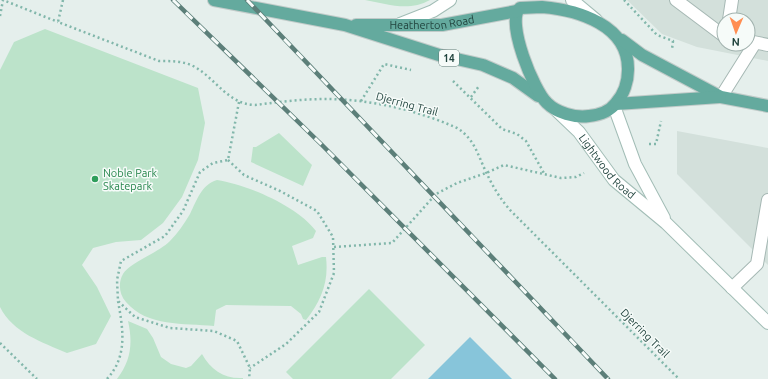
<svg xmlns="http://www.w3.org/2000/svg" width="768" height="379" viewBox="0 0 768 379" font-family="Ubuntu,sans-serif">
<style>
.built{fill:#d3e0db;fill-rule:evenodd}
.green{fill:#bce3ca}
.water{fill:#87c5da}
.lines{fill:none;stroke-linecap:round;stroke-linejoin:round}
.service-casing{stroke:#a6b8b4;stroke-width:14}
.secondary-casing{stroke:#a2bdb6;stroke-width:14}
.primary-casing{stroke:#c1cbc9;stroke-width:14}
.path{stroke:#82b7ab;stroke-width:2.5;stroke-dasharray:2 3;stroke-linecap:butt}
.service{stroke:#fff;stroke-width:12}
.secondary{stroke:#fff;stroke-width:12}
.primary{stroke:#64aa9e;stroke-width:12}
.rail-casing{stroke:#5c7f79;stroke-width:4.5}
.rail{stroke:#f6fbf9;stroke-width:3;stroke-dasharray:9;stroke-linecap:butt}
.leisure-dot{fill:#2e9e5b;stroke:#f6fbf9;stroke-width:1.5}
.labels{text-anchor:middle;stroke-width:3;stroke-linejoin:round;paint-order:stroke}
.shield{fill:#f6fbf9;stroke:#617b76;stroke-width:1}
.shield-label{font-size:10px;font-weight:bold;fill:#21443e}
.street-label{font-size:11px;fill:#21443e;stroke:#f6fbf9}
.leisure-label{font-size:11px;fill:#27864d;stroke:#f6fbf9;text-anchor:start}
</style>
<rect width="100%" height="100%" fill="#e5efec"/>
<!-- built -->
<path class="built" d="M627,0H768V61L697,47L662,34ZM724,20H748V44H724Z
M677,131L768,148V265L677,174Z"/>
<!-- green -->
<path class="green" d="M365,0H430C409,12 387,4 365,0Z
M45,29L198,88L205,123L198,160L182,197L163,223L141,240L116,242L93,248L82,265L97,287L111,316L96,344L67,353C42,342 13,333 0,307V70L14,42Z
M279,133L312,165L303,186L251,162L253,147H256Z
M217,180C248,185 297,206 316,231L313,238L292,246L298,265L322,257H326C329,282 321,301 306,320L303,319L301,314L291,306L226,305L216,310L214,326C184,323 147,327 126,302C119,294 118,283 123,274C129,263 158,253 170,241C178,233 184,224 190,214C197,200 201,185 217,180Z
M369,289L425,345L391,379H293L286,372Z
M128,321L147,329L153,338L161,357L171,364L186,368L191,366L202,354C211,370 224,379 243,378V379H117C131,361 133,343 128,321Z"/>
<!-- water -->
<path class="water" d="M470,337L512,379H428Z"/>
<g class="lines">
<!-- service casing -->
<g class="service-casing">
<path id="service" d="M676,0L724,36
M729,20L732,0
M748,41L768,45
M721,97L755,43
M732,288L757,264L768,200"/>
</g>
<!-- secondary casing -->
<g class="secondary-casing">
<g id="secondary">
<path d="M572,0L596,20"/>
<path d="M400,24L433,11L450,0"/>
<path d="M614,106L635,164L664,218"/>
<path id="s1" d="M557,111L579,132L614,180L666,223L768,323"/>
</g>
</g>
<!-- primary casing -->
<g class="primary-casing">
<g id="primary">
<path d="M214,0L345,25L439,55L483,65L513,78L538,96"/>
<path d="M542,7C578,10 629,25 628,70C628,81 624,94 616,103C610,111 599,115 589,116C575,118 557,113 547,103C534,91 505,21 520,8Z"/>
<path id="s2" d="M356,25H442L517,11"/>
<path d="M622,40L642,55L721,97L768,106"/>
<path d="M616,104L720,97"/>
</g>
</g>
<!-- path -->
<path class="path" d="M63,0L58,22L159,61C171,61 183,61 193,66C216,78 227,104 255,105C278,102 302,99 326,99C369,99 417,110 457,128C475,139 478,156 487,174C493,187 501,200 511,211L679,379
M624,0L657,35L673,41L672,49
M0,16L3,0L58,22
M453,81L502,129L517,134L526,141L545,175
M471,97L479,86
M361,101L384,64L411,70
M239,102L228,160L213,163L200,172L183,211L165,236L121,261L117,280L118,301L135,317L170,328L214,331L237,341L250,368L249,379
M649,144H656L661,121
M228,160L244,175L280,191L317,211L333,237L334,273L319,312L286,344L250,368
M334,247L392,243L436,194L457,183L486,173L504,165L561,178L576,177L584,173
M0,343L37,379
M107,379C128,356 123,329 118,301"/>
<!-- service -->
<use href="#service" class="service"/>
<!-- secondary -->
<use href="#secondary" class="secondary"/>
<!-- primary -->
<use href="#primary" class="primary"/>
<!-- rail casing -->
<g class="rail-casing">
<path id="rail" d="M173,0L321,144L555,379
M247,0L608,379"/>
</g>
<!-- rail -->
<use href="#rail" class="rail"/>
</g>
<!-- markers -->
<circle class="leisure-dot" cx="95" cy="179" r="4"/>
<g class="labels">
<!-- shield labels -->
<rect class="shield" x="439" y="50" width="20" height="16" rx="3"/>
<g class="shield-label">
<text x="449" y="62">14</text>
</g>
<!-- street labels -->
<g class="street-label">
<text dy="4" stroke="none"><textPath href="#s2" startOffset="76">Heatherton Road</textPath></text>
<text transform="translate(407 104) rotate(15)" y="4">Djerring Trail</text>
<text dy="4" stroke="none"><textPath href="#s1" startOffset="75">Lightwood Road</textPath></text>
<text transform="translate(645 333) rotate(45)" y="4">Djerring Trail</text>
</g>
<!-- leisure labels -->
<g class="leisure-label">
<text x="103" y="177">Noble Park<tspan x="103" dy="13">Skatepark</tspan></text>
</g>
</g>
<!-- north arrow -->
<g transform="translate(736 32) rotate(182)"><circle r="19" fill="#f6fbf9" stroke="#a1b2ae"/>
<path d="M0-3L7 15L0 10L-7 15Z" fill="#ff8e53"/>
<text y="-6" font-size="11" font-weight="bold" text-anchor="middle" fill="#21443e">N</text>
</g>
</svg>
